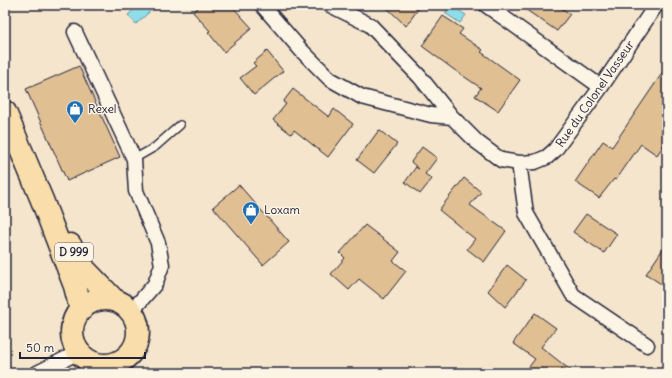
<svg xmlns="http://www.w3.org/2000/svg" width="672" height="378" viewBox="0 0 672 378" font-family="Delius,sans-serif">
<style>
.water{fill:#8edee9;stroke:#6393a3}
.building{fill:#e0bf92;stroke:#22223b}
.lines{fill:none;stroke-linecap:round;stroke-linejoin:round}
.lane-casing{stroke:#22223b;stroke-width:10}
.street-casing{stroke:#22223b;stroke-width:17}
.primary-casing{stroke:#22223b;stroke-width:25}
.lane{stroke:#fcf5e5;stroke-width:7}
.street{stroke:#fcf5e5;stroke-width:14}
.primary{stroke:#f9deab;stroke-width:22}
.labels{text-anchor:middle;stroke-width:3;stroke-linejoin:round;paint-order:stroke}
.shield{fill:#fcf5e5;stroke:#63616e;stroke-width:1}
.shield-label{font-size:11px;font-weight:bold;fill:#22223b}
.street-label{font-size:12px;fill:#22223b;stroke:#fcf5e5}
.poi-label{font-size:12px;fill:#22223b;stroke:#fcf5e5;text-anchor:start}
</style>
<rect width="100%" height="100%" fill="#f4e5cc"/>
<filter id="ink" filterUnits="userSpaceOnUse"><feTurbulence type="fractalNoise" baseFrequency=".025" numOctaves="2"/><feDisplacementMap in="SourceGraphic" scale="8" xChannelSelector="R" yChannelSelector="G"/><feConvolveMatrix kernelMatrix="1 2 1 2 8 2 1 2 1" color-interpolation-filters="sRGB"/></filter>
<g filter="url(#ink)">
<!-- water -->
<path class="water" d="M139,5H157L136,24L128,15Z
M450,5L466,15L460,23L445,13Z"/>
<!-- building -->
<path class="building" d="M201,5H231L252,28L224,52L208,32L210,31L193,12Z
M384,5H421L406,26Z
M519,5H557L570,14L557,31Z
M443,16L463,29L459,34L483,50L481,52L520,80L498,111L475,96L481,88L453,69L422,46Z
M267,51L283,71L254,95L240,78L256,66L253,63Z
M79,66L120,157L67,181L26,89Z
M667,66V140L657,155L641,144L616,180L614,179L599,198L575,182L603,141L612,147Z
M293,89L329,117L334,109L353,124L328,157L294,130L291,134L273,120L286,104L283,102Z
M379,130L397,144L374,173L357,160Z
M422,147L437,158L425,174L432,179L420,194L405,182L416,167L419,169L411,162Z
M464,178L481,192L470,205L506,231L484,262L467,249L475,239L439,210Z
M239,185L289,242L263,265L213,207Z
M586,214L617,234L604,253L573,232Z
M365,225L400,252L393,261L406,271L384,299L359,279L349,290L331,274L345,258L340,253Z
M667,243V288L646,274Z
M507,265L526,280L505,307L488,291Z
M535,313L556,328L541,347L574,373H524L535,359L513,343Z"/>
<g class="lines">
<!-- lane casing -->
<g class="lane-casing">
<path id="lane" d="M134,159L155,147L180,125"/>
</g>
<!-- street casing -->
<g class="street-casing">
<path id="street" d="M262,5L301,50L330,79L362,97L431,115L452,117
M330,5L370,25L420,77L452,117L477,142L501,160L519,163L535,162L547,157L555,150L601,87L656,5
M486,5L601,87
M75,32L134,159L136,191L158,243L162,265L155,284L131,312
M519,163L526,213L573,295L647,345
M37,373L79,352"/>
</g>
<!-- primary casing -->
<g class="primary-casing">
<path id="primary" d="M5,112L42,200L75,286L81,310
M70,245L85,270L114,300
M72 332a33 33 0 1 1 66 0a33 33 0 1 1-66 0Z"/>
</g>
<!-- lane -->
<use href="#lane" class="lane"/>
<!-- street -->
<use href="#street" class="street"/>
<!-- primary -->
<use href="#primary" class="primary"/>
</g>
</g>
<!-- icons -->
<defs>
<g id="shop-pin" transform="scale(0.9)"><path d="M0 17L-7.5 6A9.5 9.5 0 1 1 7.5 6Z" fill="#1f6fb2" stroke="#fcf5e5"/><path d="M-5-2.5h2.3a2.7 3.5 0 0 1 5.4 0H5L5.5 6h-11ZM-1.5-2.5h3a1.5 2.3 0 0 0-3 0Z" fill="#fff"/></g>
</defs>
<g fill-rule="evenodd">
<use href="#shop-pin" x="75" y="109"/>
<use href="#shop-pin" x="251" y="210"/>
</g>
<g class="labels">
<!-- shield labels -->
<rect class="shield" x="55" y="243" width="38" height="18" rx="3"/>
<g class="shield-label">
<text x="74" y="256">D 999</text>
</g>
<!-- street labels -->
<g class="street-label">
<text transform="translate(595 94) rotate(-55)" y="4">Rue du Colonel Vasseur</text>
</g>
<!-- poi labels -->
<g class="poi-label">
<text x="88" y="113">Rexel</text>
<text x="264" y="214">Loxam</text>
</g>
</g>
<!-- margin -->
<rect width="672" height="378" fill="none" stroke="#fcf5e5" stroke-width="20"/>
<rect x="10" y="10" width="652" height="358" fill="none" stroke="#22223b" stroke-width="1.5" filter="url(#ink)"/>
<!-- scale -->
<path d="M20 352v6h125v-6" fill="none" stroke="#22223b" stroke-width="2"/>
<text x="26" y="352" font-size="12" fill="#22223b" stroke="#fcf5e5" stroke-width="3" paint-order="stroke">50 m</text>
</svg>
